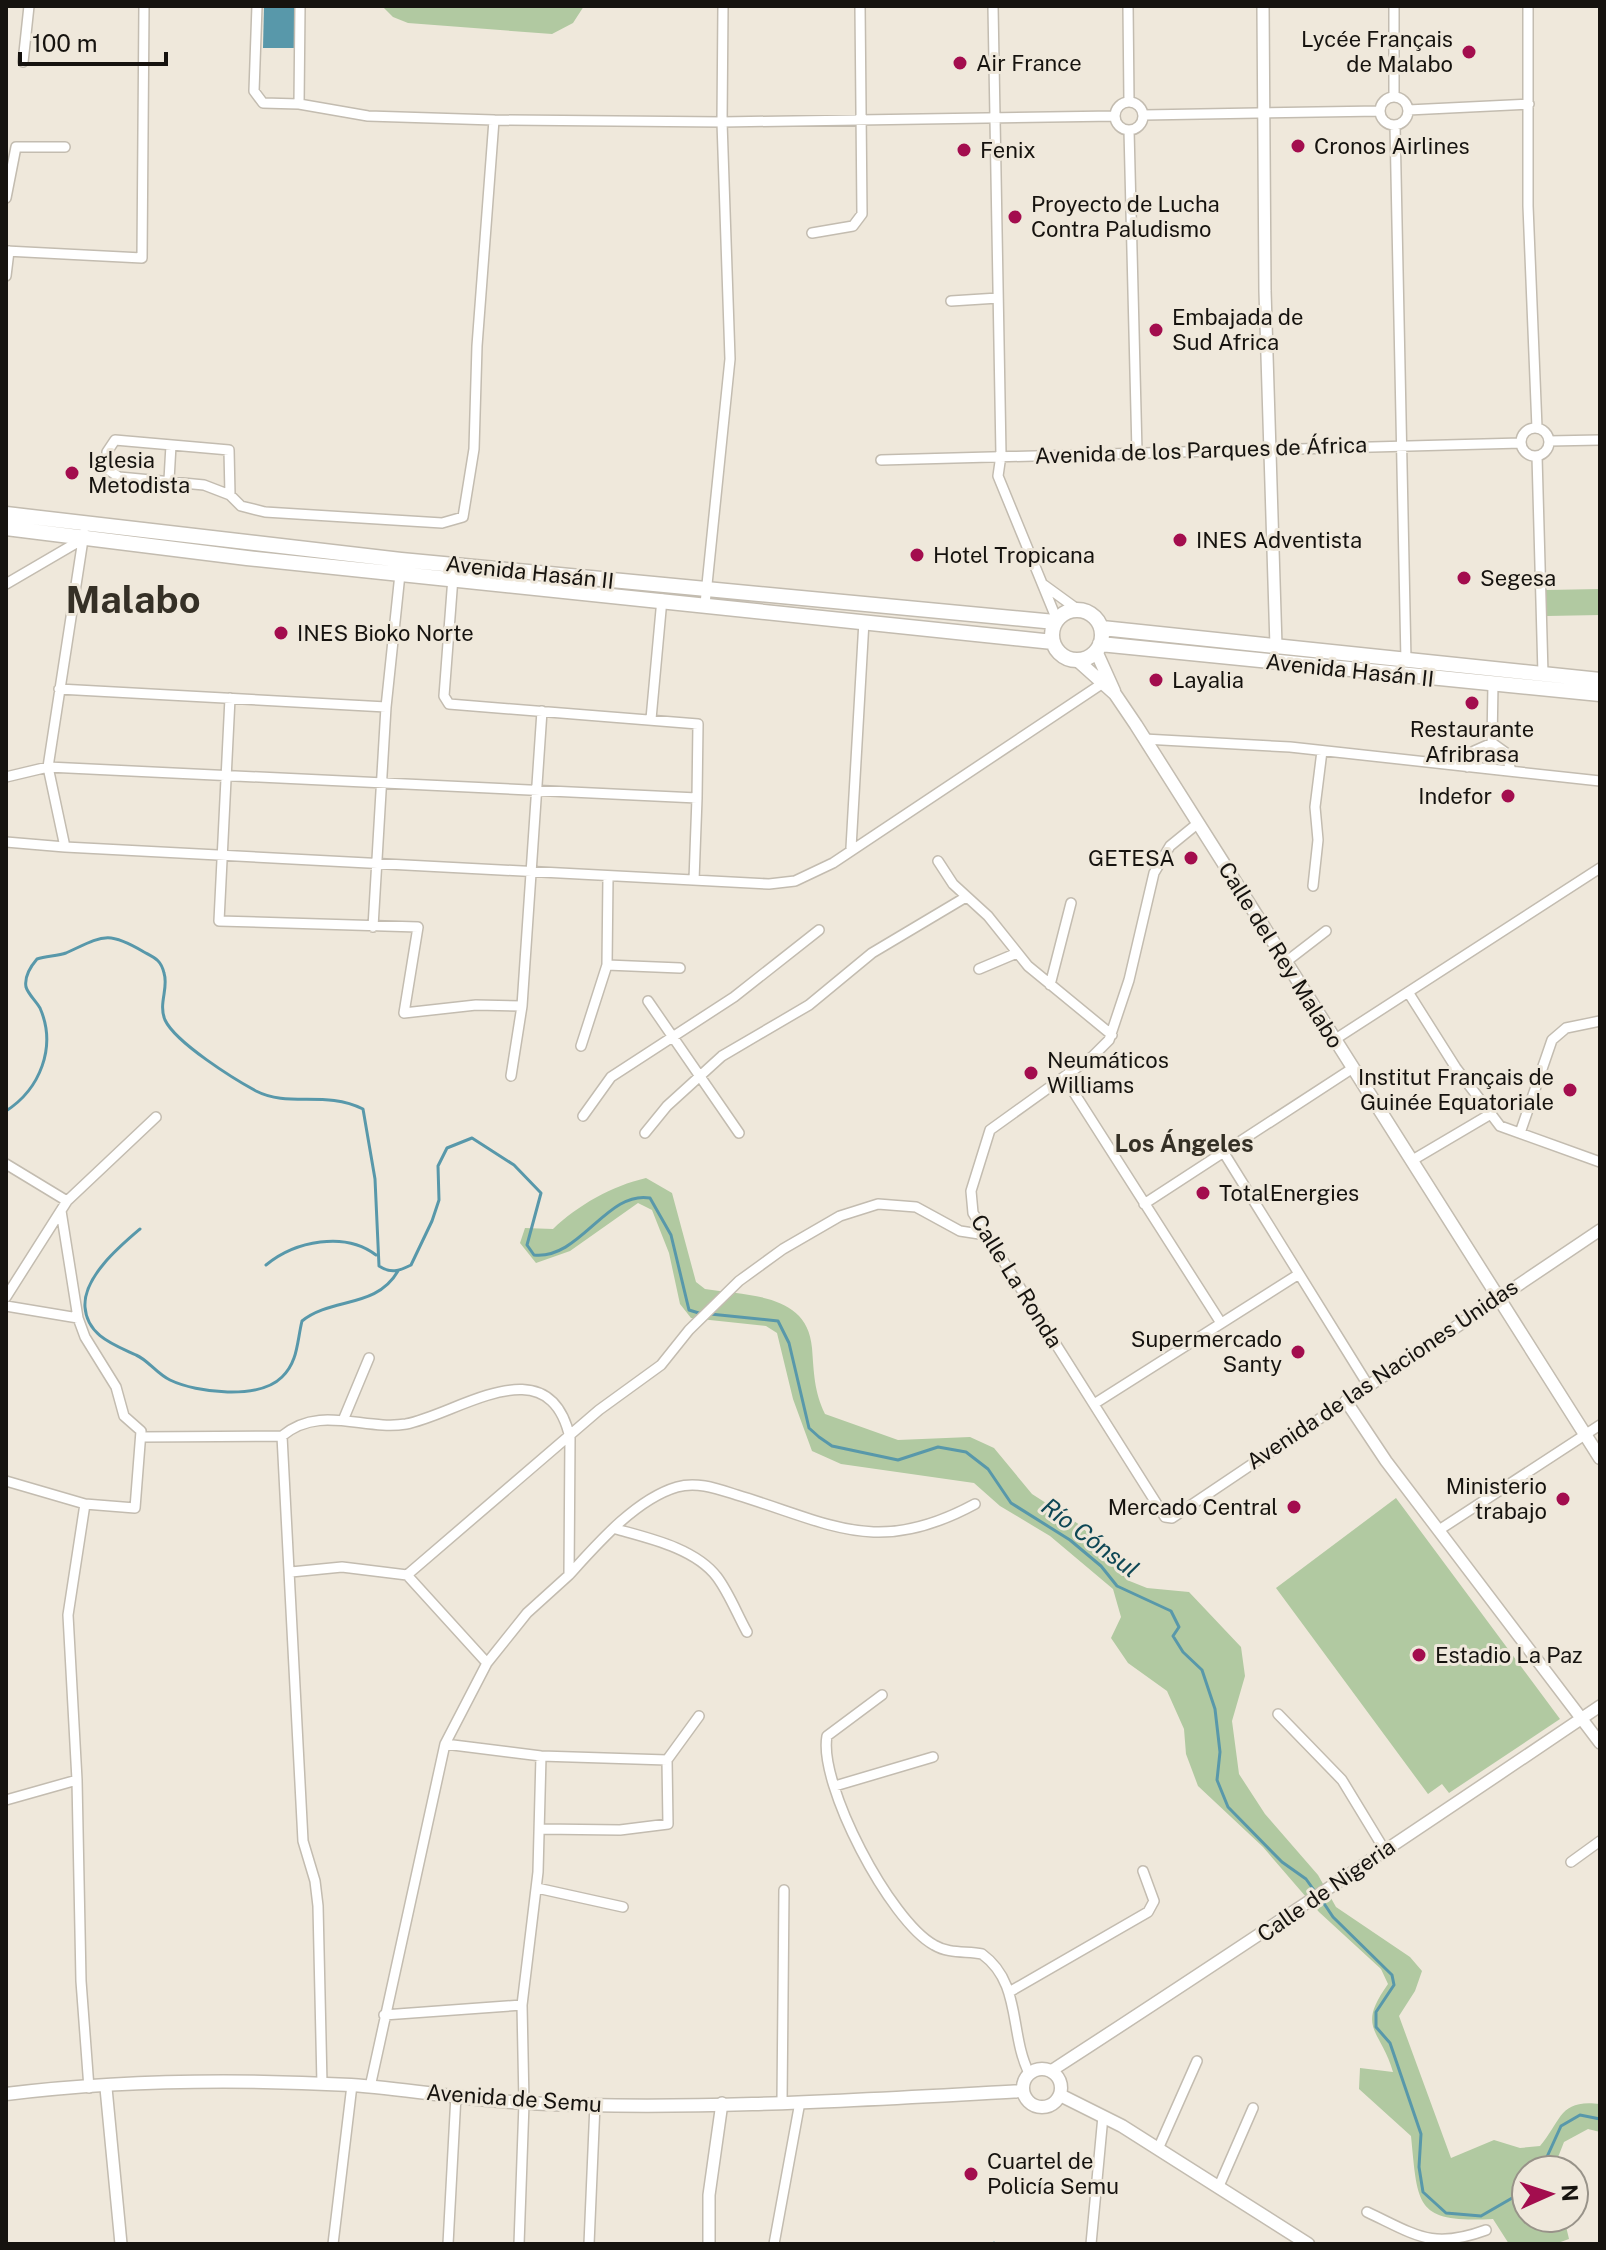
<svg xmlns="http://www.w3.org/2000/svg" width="1606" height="2250" viewBox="0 0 1606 2250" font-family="'Public Sans',sans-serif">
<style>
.green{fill:#b1c9a1}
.water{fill:#5898aa}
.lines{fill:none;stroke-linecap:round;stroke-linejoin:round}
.stream{stroke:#5898aa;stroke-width:3}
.minor-casing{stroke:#c3bcb0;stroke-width:12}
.tertiary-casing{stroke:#c3bcb0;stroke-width:14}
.secondary-casing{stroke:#c3bcb0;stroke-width:15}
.primary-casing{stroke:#c3bcb0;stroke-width:17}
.minor{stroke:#fff;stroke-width:9}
.tertiary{stroke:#fff;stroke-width:11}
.secondary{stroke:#fff;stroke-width:12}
.primary{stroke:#fff;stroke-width:14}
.poi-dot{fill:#a30d4e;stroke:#efe8db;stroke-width:3}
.labels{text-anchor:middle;stroke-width:6;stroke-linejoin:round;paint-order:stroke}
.poi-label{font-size:22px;fill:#16130f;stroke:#efe8db;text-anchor:start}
.street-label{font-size:22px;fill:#16130f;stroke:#efe8db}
.neighbourhood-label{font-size:24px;font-weight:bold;fill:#353026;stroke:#efe8db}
.water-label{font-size:24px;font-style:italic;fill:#0e4755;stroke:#efe8db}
.town-label{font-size:38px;font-weight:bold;fill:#353026;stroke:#efe8db}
</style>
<rect width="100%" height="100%" fill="#efe8db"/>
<!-- green -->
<path class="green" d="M382,6H584L573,23L552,34L408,23L393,17Z
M1600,589V615L1547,616L1546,590Z
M646,1178L672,1193L696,1282L705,1289C748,1296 808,1293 812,1348C814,1373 814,1391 825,1414L898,1440L970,1437L994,1448L1032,1494L1080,1525L1102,1548L1117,1555L1127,1580L1147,1588L1189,1592L1241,1647L1245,1676L1232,1721L1239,1774L1265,1814L1318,1875L1336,1907L1410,1957L1422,1971L1415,1991L1399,2016L1451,2158L1494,2140L1520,2148L1540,2146C1562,2120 1559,2099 1600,2104V2132L1588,2129L1564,2142L1553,2170H1526V2218H1564L1569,2239L1555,2244H1509L1493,2219C1415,2223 1418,2206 1411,2136L1359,2089L1360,2068L1393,2072C1380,2028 1356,2029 1388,1984L1381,1969L1319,1912L1263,1847L1198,1786L1186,1754L1184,1729L1167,1691L1128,1663L1111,1638L1121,1617L1113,1589L1050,1536L1000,1506L974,1483L841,1464L812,1451L793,1399L777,1333L766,1326L691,1318L680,1304L669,1253L652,1210L638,1203L570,1251L536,1263L520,1243L525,1228L553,1229C578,1205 612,1186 646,1178Z
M1396,1498L1560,1719L1449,1793L1442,1784L1428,1794L1276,1588Z"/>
<!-- water -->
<path class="water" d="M264,6H294V48H263Z"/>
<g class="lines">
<!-- stream -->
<path class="stream" d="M6,1111C40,1089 57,1047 40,1008C36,1001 28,994 26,987C24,976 31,966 37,959C46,956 58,956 66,953C103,936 107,930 144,952C155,958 161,960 164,973C169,988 158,1003 165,1020C176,1043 234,1079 256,1091C289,1108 325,1090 363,1109L375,1179L379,1266C391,1274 399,1271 411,1265L432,1221L439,1200L438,1166L447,1148L472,1138L514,1165L541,1193L527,1245L534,1255C580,1260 607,1190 650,1198L671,1235L689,1310L702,1314
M140,1229C120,1246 83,1277 85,1307C87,1336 115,1345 136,1355C148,1360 157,1374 170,1380C197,1393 259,1400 282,1377C298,1362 297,1341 302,1321C332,1297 376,1309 398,1271
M266,1265C295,1241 345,1231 376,1255
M710,1314L778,1321L789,1343L809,1428L819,1437L832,1446L898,1460L938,1447L966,1452L988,1469L1011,1503L1070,1540L1101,1566L1117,1586L1171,1611L1179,1627L1173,1636L1183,1652L1202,1670L1215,1709L1220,1752L1217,1780L1228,1807L1282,1862L1306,1879L1316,1893
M1321,1899L1333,1917L1392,1975L1394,1985L1376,2012V2027L1390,2043L1421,2134L1419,2167L1423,2192L1446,2213L1481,2216L1526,2190
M1541,2170L1561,2126L1580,2115L1600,2119
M994,2243L995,2244"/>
<!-- minor casing -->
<g class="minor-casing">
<path id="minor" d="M257,6L254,91L263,103L299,104L368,116L494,120L722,122L1115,116
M993,6L1001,455L998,476L1057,620
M1128,6L1129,102
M1528,6V206L1537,428
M23,62L29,6
M1394,96V6
M1380 111a14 14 0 1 1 28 0a14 14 0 1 1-28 0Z
M1115 116a14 14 0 1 1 28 0a14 14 0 1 1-28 0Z
M299,104L300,6
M1408,110L1529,104
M1144,115L1380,111
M1395,125L1406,661
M1129,130L1137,452
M6,198L16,147H65
M812,233L853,226L862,214L860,6
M6,251L142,258L144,6
M6,276L9,251
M951,301L998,298
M1521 442a14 14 0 1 1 28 0a14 14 0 1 1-28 0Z
M1549,441L1600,440
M1537,456L1543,674
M881,460L1521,443
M169,480L171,445
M230,495L229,450L115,440L107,452V469L119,477L204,485L230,495L241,506L265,512L442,523L463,517L474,449L477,346L494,120
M84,533L48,767L65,847L769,884L795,881L833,863L1103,683
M454,564L444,696L449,704L698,724L697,798
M6,584L83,539
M1044,585L1077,609
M705,604L730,359L722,122L723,6
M59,689L386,707
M230,698L219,921L418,927L404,1013L476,1005L522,1006
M651,719L662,599
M1144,739L1290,747L1600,781
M1492,743L1493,684
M1467,767L1474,751L1492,743L1506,753L1511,771
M6,777L48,767L697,798L694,880
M1197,824L1170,846L1154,873L1129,980L1109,1040L1093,1056L990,1130L971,1191L973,1213L1165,1517L1172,1518L1346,1401
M6,842L65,847
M851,848L864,621
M938,861L953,884L988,916L1028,966L1112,1035
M1313,886L1318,840L1315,807L1322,751
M373,927L386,707L400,574
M1287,961L1326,931
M607,965L680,968
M979,969L1017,953
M1050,985L1071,903
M1408,992L1456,1068L1500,1126L1600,1162
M648,1001L739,1133
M1334,1040L1600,868
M581,1046L607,965L608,877
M511,1076L522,1006L542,711
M1064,1077L1221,1323
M583,1116L611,1077L734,997L819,930
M645,1133L667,1106L722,1056L809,1005L872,953L966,897
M1520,1133L1552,1040L1566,1028L1600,1021
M1224,1153L1368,1385
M1411,1161L1489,1115
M6,1164L67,1201
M1144,1204L1353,1068
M6,1297L67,1201L156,1117
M6,1306L78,1318
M1094,1404L1299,1274
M344,1418L369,1358
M282,1436L303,1841L315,1881L318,1906L322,2084
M141,1437L282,1436C320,1404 364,1431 406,1424C458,1414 549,1344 570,1438L569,1575L527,1613L487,1663L445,1744L370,2087
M6,1481L85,1504L135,1508L141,1431L124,1416L116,1387L85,1337L78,1318L61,1211
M85,1504L68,1615L77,1780L81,1981L89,2088
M616,1529C648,1538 695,1548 717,1577C729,1593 737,1614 747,1632
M1439,1530L1600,1425
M291,1572L342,1567L407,1575L487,1663
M407,1575L599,1410L661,1365L689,1330L739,1281L783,1249L840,1216L878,1204L916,1207L960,1231L986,1235
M569,1575C597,1544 636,1499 677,1487C697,1481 718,1489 737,1495C833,1524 877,1557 975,1504
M882,1695L827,1736C818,1784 890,1921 934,1945C949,1954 966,1951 982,1954C1022,1983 1009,2033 1029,2073
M1278,1714L1342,1780L1384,1849
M445,1744L541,1756L667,1760L699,1716
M835,1786L933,1757
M6,1800L77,1780
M541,1829L620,1830L668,1824L667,1760
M1571,1862L1600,1841
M537,1888L623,1907
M1011,1991L1148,1912L1154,1901L1143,1871
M384,2015L522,2005
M782,2102L784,1890
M1158,2149L1197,2061
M1219,2186L1253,2108
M1367,2212C1416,2235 1432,2250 1486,2230
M333,2244L352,2085
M448,2244L456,2095
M519,2244L524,2103L522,2005L538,1872L541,1756
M589,2244L595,2104
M774,2244L800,2102
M1091,2244L1103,2116"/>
</g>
<!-- tertiary casing -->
<g class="tertiary-casing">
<path id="tertiary" d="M1263,6L1265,291L1276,646
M1600,1230L1346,1401L1386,1461L1600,1743
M1051,2071C1236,1951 1418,1829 1600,1706
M106,2088L121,2244
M709,2244V2195L722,2103"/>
</g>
<!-- secondary casing -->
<g class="secondary-casing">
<path id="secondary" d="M1096,651L1114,691
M1077,660L1115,694L1136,725L1600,1458
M1023 2088a19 19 0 1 1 38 0a19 19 0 1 1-38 0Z
M6,2094C119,2080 238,2079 351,2085C409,2089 467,2100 526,2103C691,2111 858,2100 1022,2091
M1060,2095L1122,2126L1308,2244"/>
</g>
<!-- primary casing -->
<g class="primary-casing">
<path id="primary" d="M6,514L401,560L1055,622
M6,528L247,558L1053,642
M1052 635a25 25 0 1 1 50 0a25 25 0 1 1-50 0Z
M1102,628L1600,680
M1100,644L1600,694"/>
</g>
<!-- minor -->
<use href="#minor" class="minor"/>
<!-- tertiary -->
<use href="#tertiary" class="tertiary"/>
<!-- secondary -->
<use href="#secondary" class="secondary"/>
<!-- primary -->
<use href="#primary" class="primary"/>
</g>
<!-- markers -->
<g class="poi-dot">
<circle cx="1469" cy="52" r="8"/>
<circle cx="960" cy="63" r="8"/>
<circle cx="1298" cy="146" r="8"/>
<circle cx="964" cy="150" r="8"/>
<circle cx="1015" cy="217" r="8"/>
<circle cx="1156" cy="330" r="8"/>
<circle cx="72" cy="473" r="8"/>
<circle cx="1180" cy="540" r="8"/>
<circle cx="917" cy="555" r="8"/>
<circle cx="1464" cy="578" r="8"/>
<circle cx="281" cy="633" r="8"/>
<circle cx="1156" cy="680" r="8"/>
<circle cx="1472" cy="703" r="8"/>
<circle cx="1508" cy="796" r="8"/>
<circle cx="1191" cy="858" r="8"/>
<circle cx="1031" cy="1073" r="8"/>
<circle cx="1570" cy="1090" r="8"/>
<circle cx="1203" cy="1193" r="8"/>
<circle cx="1298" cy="1352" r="8"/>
<circle cx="1563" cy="1499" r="8"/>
<circle cx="1294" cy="1507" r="8"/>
<circle cx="1419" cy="1655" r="8"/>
<circle cx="971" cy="2174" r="8"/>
</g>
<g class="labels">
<!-- poi labels -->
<g class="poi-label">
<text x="1453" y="47" text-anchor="end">Lycée Français<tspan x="1453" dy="25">de Malabo</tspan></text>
<text x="976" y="71">Air France</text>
<text x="1314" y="154">Cronos Airlines</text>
<text x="980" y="158">Fenix</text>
<text x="1031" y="212">Proyecto de Lucha<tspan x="1031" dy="25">Contra Paludismo</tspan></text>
<text x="1172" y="325">Embajada de<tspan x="1172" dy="25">Sud Africa</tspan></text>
<text x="88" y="468">Iglesia<tspan x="88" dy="25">Metodista</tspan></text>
<text x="1196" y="548">INES Adventista</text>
<text x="933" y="563">Hotel Tropicana</text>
<text x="1480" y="586">Segesa</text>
<text x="297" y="641">INES Bioko Norte</text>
<text x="1172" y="688">Layalia</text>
<text x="1472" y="737" text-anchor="middle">Restaurante<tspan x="1472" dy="25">Afribrasa</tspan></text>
<text x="1492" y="804" text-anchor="end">Indefor</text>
<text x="1175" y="866" text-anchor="end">GETESA</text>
<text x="1047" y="1068">Neumáticos<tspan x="1047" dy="25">Williams</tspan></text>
<text x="1554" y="1085" text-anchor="end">Institut Français de<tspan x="1554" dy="25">Guinée Equatoriale</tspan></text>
<text x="1219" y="1201">TotalEnergies</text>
<text x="1282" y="1347" text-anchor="end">Supermercado<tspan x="1282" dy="25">Santy</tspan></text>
<text x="1547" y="1494" text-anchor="end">Ministerio<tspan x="1547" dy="25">trabajo</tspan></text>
<text x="1278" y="1515" text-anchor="end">Mercado Central</text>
<text x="1435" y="1663">Estadio La Paz</text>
<text x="987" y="2169">Cuartel de<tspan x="987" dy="25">Policía Semu</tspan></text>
</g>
<!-- street labels -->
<g class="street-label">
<text transform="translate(1201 450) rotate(-2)" y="8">Avenida de los Parques de África</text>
<text transform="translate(530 572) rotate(6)" y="8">Avenida Hasán II</text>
<text transform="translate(1350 670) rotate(6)" y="8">Avenida Hasán II</text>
<text transform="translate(1281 955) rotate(58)" y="8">Calle del Rey Malabo</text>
<text transform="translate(1017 1281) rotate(58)" y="8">Calle La Ronda</text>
<text transform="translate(1382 1374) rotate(-34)" y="8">Avenida de las Naciones Unidas</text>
<text transform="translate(1326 1890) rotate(-35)" y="8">Calle de Nigeria</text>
<text transform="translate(514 2098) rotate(4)" y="8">Avenida de Semu</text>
</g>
<!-- neighbourhood labels -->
<g class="neighbourhood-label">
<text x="1184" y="1152">Los Ángeles</text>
</g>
<!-- water labels -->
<g class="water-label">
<text transform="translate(1090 1538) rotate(37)" y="8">Río Cónsul</text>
</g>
<!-- town labels -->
<g class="town-label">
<text x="133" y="613">Malabo</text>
</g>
</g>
<!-- border -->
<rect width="1606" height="2250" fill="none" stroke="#16130f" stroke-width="16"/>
<!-- north arrow -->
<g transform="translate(1550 2194) rotate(87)"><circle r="38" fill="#efe8db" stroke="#989389" stroke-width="2"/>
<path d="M0-6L14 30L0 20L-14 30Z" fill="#a30d4e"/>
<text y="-12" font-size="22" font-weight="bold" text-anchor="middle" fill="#16130f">N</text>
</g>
<!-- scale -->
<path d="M20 52v12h146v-12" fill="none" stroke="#16130f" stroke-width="4"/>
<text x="32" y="52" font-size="24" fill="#16130f" stroke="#efe8db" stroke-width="6" paint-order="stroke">100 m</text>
</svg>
